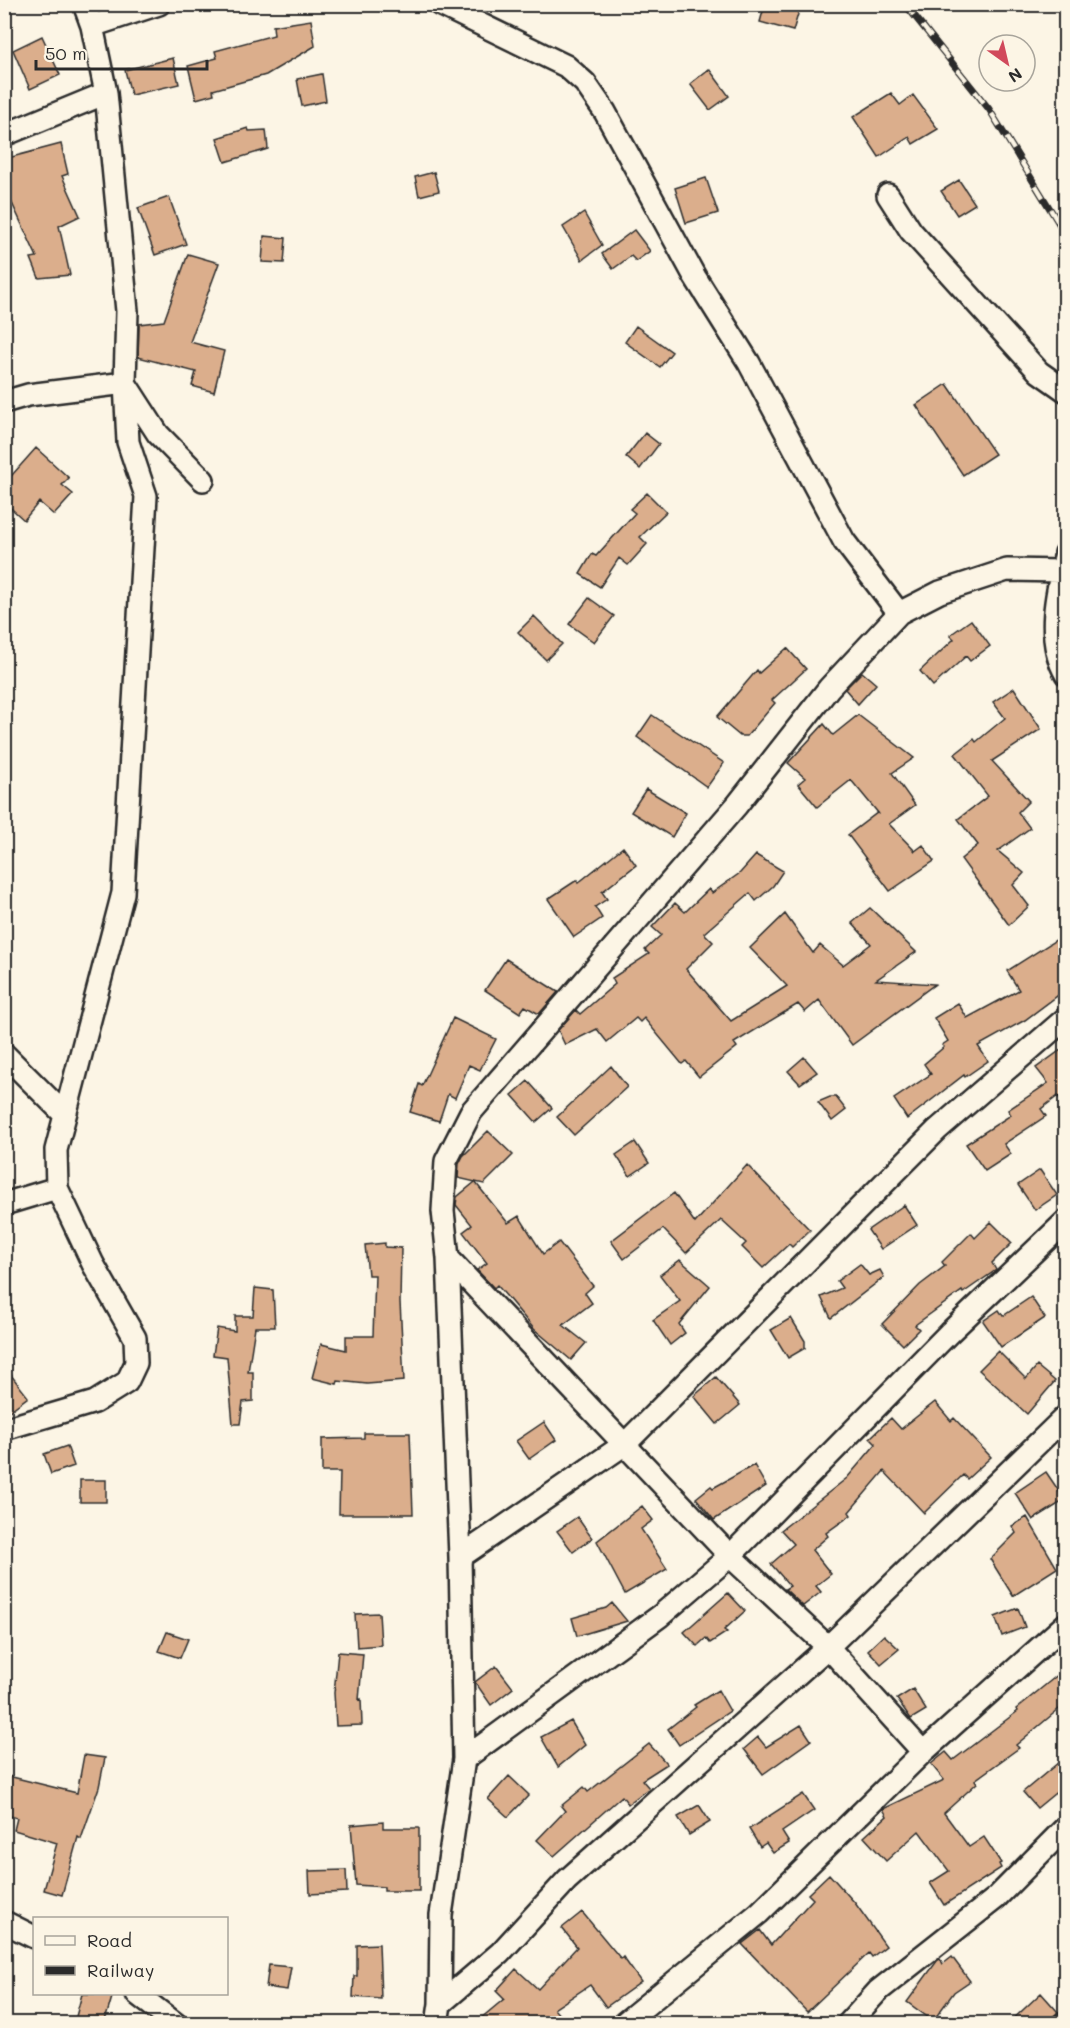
<svg xmlns="http://www.w3.org/2000/svg" width="1070" height="2028" viewBox="0 0 1070 2028" font-family="Mali,sans-serif">
<style>
.building{fill:#dbae8c;stroke:#2b2b2b;stroke-width:1.5}
.lines{fill:none;stroke-linecap:round;stroke-linejoin:round}
.minor-casing{stroke:#2b2b2b;stroke-width:26}
.minor{stroke:#fcf5e5;stroke-width:21}
.rail-casing{stroke:#2b2b2b;stroke-width:7}
.rail{stroke:#fcf5e5;stroke-width:4.5;stroke-dasharray:14;stroke-linecap:butt}
</style>
<rect width="100%" height="100%" fill="#fcf5e5"/>
<filter id="ink" filterUnits="userSpaceOnUse"><feTurbulence type="fractalNoise" baseFrequency=".0167" numOctaves="2"/><feDisplacementMap in="SourceGraphic" scale="12" xChannelSelector="R" yChannelSelector="G"/><feConvolveMatrix kernelMatrix="1 2 1 2 8 2 1 2 1" color-interpolation-filters="sRGB"/></filter>
<g filter="url(#ink)">
<!-- building -->
<path class="building" d="M765,4H801L793,31L760,22Z
M311,20L315,46L266,75L213,90L214,94L196,99L188,66L217,58L215,51L274,35L273,26Z
M42,36L60,75L30,89L13,50Z
M173,58L179,84L131,95L125,70Z
M709,69L729,96L710,110L690,84Z
M322,74L326,101L302,106L297,79Z
M891,93L900,105L913,95L938,129L913,144L909,137L879,157L853,117Z
M248,128L249,131L266,130L268,149L225,162L217,138Z
M61,144L68,174L62,176L80,216L59,226L70,275L39,278L31,258L37,257L4,186V159Z
M434,172L439,191L419,196L415,177Z
M706,178L718,213L686,223L675,188Z
M959,180L975,204L957,215L941,191Z
M169,197L186,244L155,255L138,208Z
M584,213L602,245L582,260L563,227Z
M634,230L650,251L636,261L631,256L613,269L602,254Z
M264,236L286,238L284,263L262,262Z
M188,254L219,263L190,342L224,351L214,392L192,386L196,372L138,357L139,324L164,321Z
M636,326L672,352L660,367L625,342Z
M947,384L995,454L963,475L916,405Z
M645,433L659,444L640,469L626,457Z
M36,448L69,478L62,485L73,494L54,515L39,502L24,520L4,502V484Z
M647,493L666,512L640,537L647,544L628,565L619,558L600,587L580,574L592,554L596,556L635,513L630,509Z
M589,598L614,616L594,642L569,624Z
M534,616L562,644L546,660L518,632Z
M971,620L990,646L970,661L966,656L933,686L920,671L954,639L950,635Z
M787,648L806,669L772,700L775,703L747,736H740L717,717L757,670L759,673Z
M862,672L876,684L858,704L845,689Z
M1014,688L1041,729L992,761L1029,801L1018,812L1030,828L998,851L1024,873L1013,885L1029,906L1009,925L961,859L978,845L958,819L988,796L955,754L974,739L976,742L1005,718L993,702Z
M652,715L724,763L707,787L637,737Z
M858,715L914,758L892,773L915,805L889,824L915,851L923,845L934,861L890,891L848,835L877,813L879,814L851,780L817,807L798,784L805,778L788,763L824,724L833,735Z
M646,789L686,813L672,837L631,812Z
M623,847L636,865L602,892L607,899L595,907L602,918L574,937L548,899L577,880L578,883Z
M756,855L783,871L773,886L756,901L750,893L704,933L713,942L686,969L731,1021L787,986L750,948L785,914L813,953L820,945L843,965L871,944L852,923L870,908L916,952L876,980L935,984L852,1045L819,1000L805,1012L798,1004L734,1043L737,1047L699,1077L686,1061L682,1064L644,1018L640,1022L636,1018L607,1042L597,1029L565,1045L558,1030L576,1010L580,1014L615,984L612,978L649,954L645,950L661,935L652,927L675,903L685,912L709,889L712,893L740,873Z
M1065,934V990L1025,1020L978,1046L988,1061L965,1077L964,1075L907,1119L894,1099L931,1074L924,1064L944,1047L942,1045L948,1041L934,1018L958,1003L967,1018L1019,990L1007,971Z
M506,959L558,992L539,1014L525,1006L520,1013L485,990Z
M453,1018L496,1039L480,1070L469,1065L455,1098L448,1094L439,1121L410,1112L419,1084L422,1086Z
M1065,1047V1107L1058,1096L1041,1109L1046,1116L1004,1144L1011,1154L985,1171L966,1144L1011,1115L1008,1110L1048,1083L1036,1068Z
M804,1057L817,1072L800,1084L788,1071Z
M611,1066L627,1087L574,1135L557,1117Z
M528,1081L552,1108L536,1122L512,1095Z
M830,1097H836L846,1110L832,1121L818,1102Z
M488,1131L513,1155L484,1184L458,1178L459,1164L463,1156Z
M635,1142L649,1163L630,1176L616,1155Z
M747,1165L810,1230L792,1247L789,1244L763,1268L742,1247L746,1243L721,1220L686,1253L663,1229L624,1259L611,1241L674,1193L695,1223Z
M1040,1170L1057,1195L1035,1210L1018,1185Z
M475,1182L508,1223L519,1216L543,1254L559,1242L593,1286L585,1293L592,1303L563,1325L586,1343L571,1360L534,1329L497,1285L494,1288L477,1270L487,1263L463,1232L472,1225L456,1205L457,1197Z
M904,1205L917,1225L881,1249L868,1230Z
M991,1222L1012,1243L992,1263L996,1270L963,1293L962,1291L915,1325L919,1329L903,1345L882,1324L920,1285L945,1266L942,1262L971,1233L975,1238Z
M385,1243V1247L401,1248L400,1302L404,1381L367,1384L338,1381L337,1384L312,1378L321,1344L346,1350V1336H373L375,1275H368L365,1245Z
M680,1260L710,1286L679,1324L685,1333L670,1345L653,1320L680,1301L660,1275Z
M860,1264L869,1275L880,1270L884,1277L831,1318L821,1297L842,1288L837,1281Z
M255,1288L273,1290L275,1327H255L248,1372H253V1401L243,1402L240,1424H233L227,1357L213,1355L217,1328L235,1331V1316H253Z
M1031,1297L1045,1318L1001,1347L983,1321L999,1310L1003,1316Z
M791,1318L805,1341V1348L788,1358L771,1330Z
M998,1351L1026,1379L1037,1366L1055,1381L1027,1414L979,1370Z
M4,1366L28,1397L4,1415Z
M716,1377L740,1405L717,1424L694,1396Z
M935,1402L951,1421L954,1418L991,1457L967,1479L963,1475L924,1513L884,1471L849,1512L851,1515L826,1533L828,1536L812,1550L831,1574L816,1586L821,1592L803,1606L785,1589L790,1586L771,1564L794,1544L781,1530L847,1478L876,1444L870,1438L891,1418L901,1429Z
M544,1422L556,1440L529,1459L516,1441Z
M364,1433H410L413,1514H339L340,1472H322V1439L364,1438Z
M67,1446L74,1466L51,1474L44,1454Z
M754,1465L766,1486L714,1520L696,1498L711,1486L713,1488Z
M1046,1472L1065,1500L1033,1520L1015,1493Z
M80,1480H106V1502H80Z
M642,1506L653,1520L641,1529L667,1569L625,1594L597,1541Z
M577,1517L592,1538L573,1552L557,1531Z
M1027,1517L1057,1568L1013,1596L990,1559L1016,1533L1012,1526Z
M728,1593L745,1611L724,1630L727,1632L710,1643L706,1638L697,1646L684,1632Z
M612,1603L627,1621L577,1636L572,1618L606,1608Z
M1018,1608L1025,1627L1002,1636L995,1617Z
M379,1613L381,1645L357,1647L355,1614Z
M167,1632L188,1639L180,1658L159,1651Z
M884,1635L899,1649L881,1664L868,1650Z
M338,1652L363,1654L359,1700L361,1699L362,1725L336,1726L334,1693Z
M496,1666L513,1688L491,1705L475,1682Z
M1065,1669V1704L1016,1745L1019,1748L975,1780L977,1783L944,1813L969,1847L984,1837L1001,1863L999,1864L1001,1868L944,1905L930,1883L949,1871L919,1831L886,1861L864,1837L887,1816L883,1809L944,1780L931,1764L946,1752L953,1760L1018,1711L1016,1709Z
M913,1689L926,1710L911,1719L897,1699Z
M718,1690L730,1711L679,1745L668,1729L696,1707L694,1705Z
M571,1721L585,1745L558,1767L541,1737Z
M801,1725L811,1740L763,1774L744,1749L758,1737L766,1747Z
M649,1744L667,1764L642,1780L649,1788L628,1804L622,1796L554,1856L537,1840L565,1811L561,1806L584,1787L588,1792Z
M84,1755L105,1758L99,1787L81,1839L78,1837L62,1895L44,1890L57,1843L14,1830L17,1818L4,1814V1775L77,1793Z
M1065,1757V1785L1037,1808L1023,1792Z
M509,1776L529,1795L508,1817L488,1799Z
M803,1794L814,1810L782,1832L789,1843L773,1853L766,1843L760,1847L749,1829Z
M699,1805L710,1822L689,1835L678,1817Z
M383,1822V1828H419V1891H384V1887L356,1885L351,1825Z
M346,1870L347,1892L310,1894L309,1871Z
M829,1874L855,1903L886,1946L872,1957L869,1953L807,2012L742,1944L760,1930L771,1945L813,1899L808,1894Z
M582,1912L621,1959L623,1957L641,1982L606,2007L590,1985L554,2009L567,2024H474L504,1999L496,1991L516,1969L538,1989L577,1947L562,1928Z
M379,1944L381,1999L353,1997L354,1976H357V1945Z
M952,1957L970,1981L954,1992L933,2021L907,2002L937,1961L940,1959L943,1964Z
M269,1965L291,1967L287,1990L266,1987Z
M1041,1993L1058,2012L1045,2024H1008Z
M82,1994H113L104,2024H74Z"/>
<g class="lines">
<!-- minor casing -->
<g class="minor-casing">
<path id="minor" d="M84,4L92,26L159,4
M439,4L566,66L585,83L605,112L695,277L749,363L844,541L899,613
M92,26L106,93L127,311L125,383L158,434L203,480
M4,135L106,93
M888,195L911,231L1039,372L1066,391
M4,402L28,395L125,383L128,442L146,496L123,893L56,1150L57,1188L93,1264L135,1338L136,1363L127,1382L95,1402L4,1429
M1066,553C1057,590 1045,639 1066,674
M4,1054L65,1115
M4,1204L57,1188
M448,1258L730,1556L828,1647L923,1752
M460,1557L625,1444L937,1130L1066,1018
M464,1759L660,1616L730,1556L949,1333L1066,1221
M4,1922L34,1937
M137,1994L176,2024
M440,2004L500,1953L567,1880L828,1647L1066,1416
M437,2024L440,2004L441,1915L464,1759L460,1557L448,1258L443,1211L446,1161L471,1112L737,805L829,688L899,613L940,592L1007,570L1061,571
M623,2024L759,1913L923,1752L1066,1624
M848,2024L878,1991L996,1898L1066,1827
M1064,2024L1066,2022"/>
</g>
<!-- minor -->
<use href="#minor" class="minor"/>
<!-- rail casing -->
<g class="rail-casing">
<path id="rail" d="M905,4L989,109L1066,235"/>
</g>
<!-- rail -->
<use href="#rail" class="rail"/>
</g>
</g>
<!-- margin -->
<rect width="1070" height="2028" fill="none" stroke="#fcf5e5" stroke-width="24"/>
<rect x="12" y="12" width="1046" height="2004" fill="none" stroke="#2b2b2b" stroke-width="2" filter="url(#ink)"/>
<!-- legend -->
<rect x="33" y="1917" width="195" height="78" fill="#fcf5e5" stroke="#a8a49b" stroke-width="1.5"/>
<rect x="45" y="1936" width="30" height="9" fill="#fcf5e5" stroke="#a8a49b" stroke-width="1.5"/>
<text x="87" y="1947" font-size="18" fill="#2b2b2b">Road</text>
<rect x="45" y="1966" width="30" height="9" fill="#2b2b2b" stroke="#a8a49b" stroke-width="1.5"/>
<text x="87" y="1977" font-size="18" fill="#2b2b2b">Railway</text>
<!-- north arrow -->
<g transform="translate(1007 63) rotate(146)"><circle r="28" fill="#fcf5e5" stroke="#a8a49b" stroke-width="1.5"/>
<path d="M0-4.5L10 22L0 15L-10 22Z" fill="#d1495b"/>
<text y="-9" font-size="16" font-weight="bold" text-anchor="middle" fill="#2b2b2b">N</text>
</g>
<!-- scale -->
<path d="M36 60v9h171v-9" fill="none" stroke="#2b2b2b" stroke-width="3"/>
<text x="45" y="60" font-size="18" fill="#2b2b2b" stroke="#fcf5e5" stroke-width="4.5" paint-order="stroke">50 m</text>
</svg>
